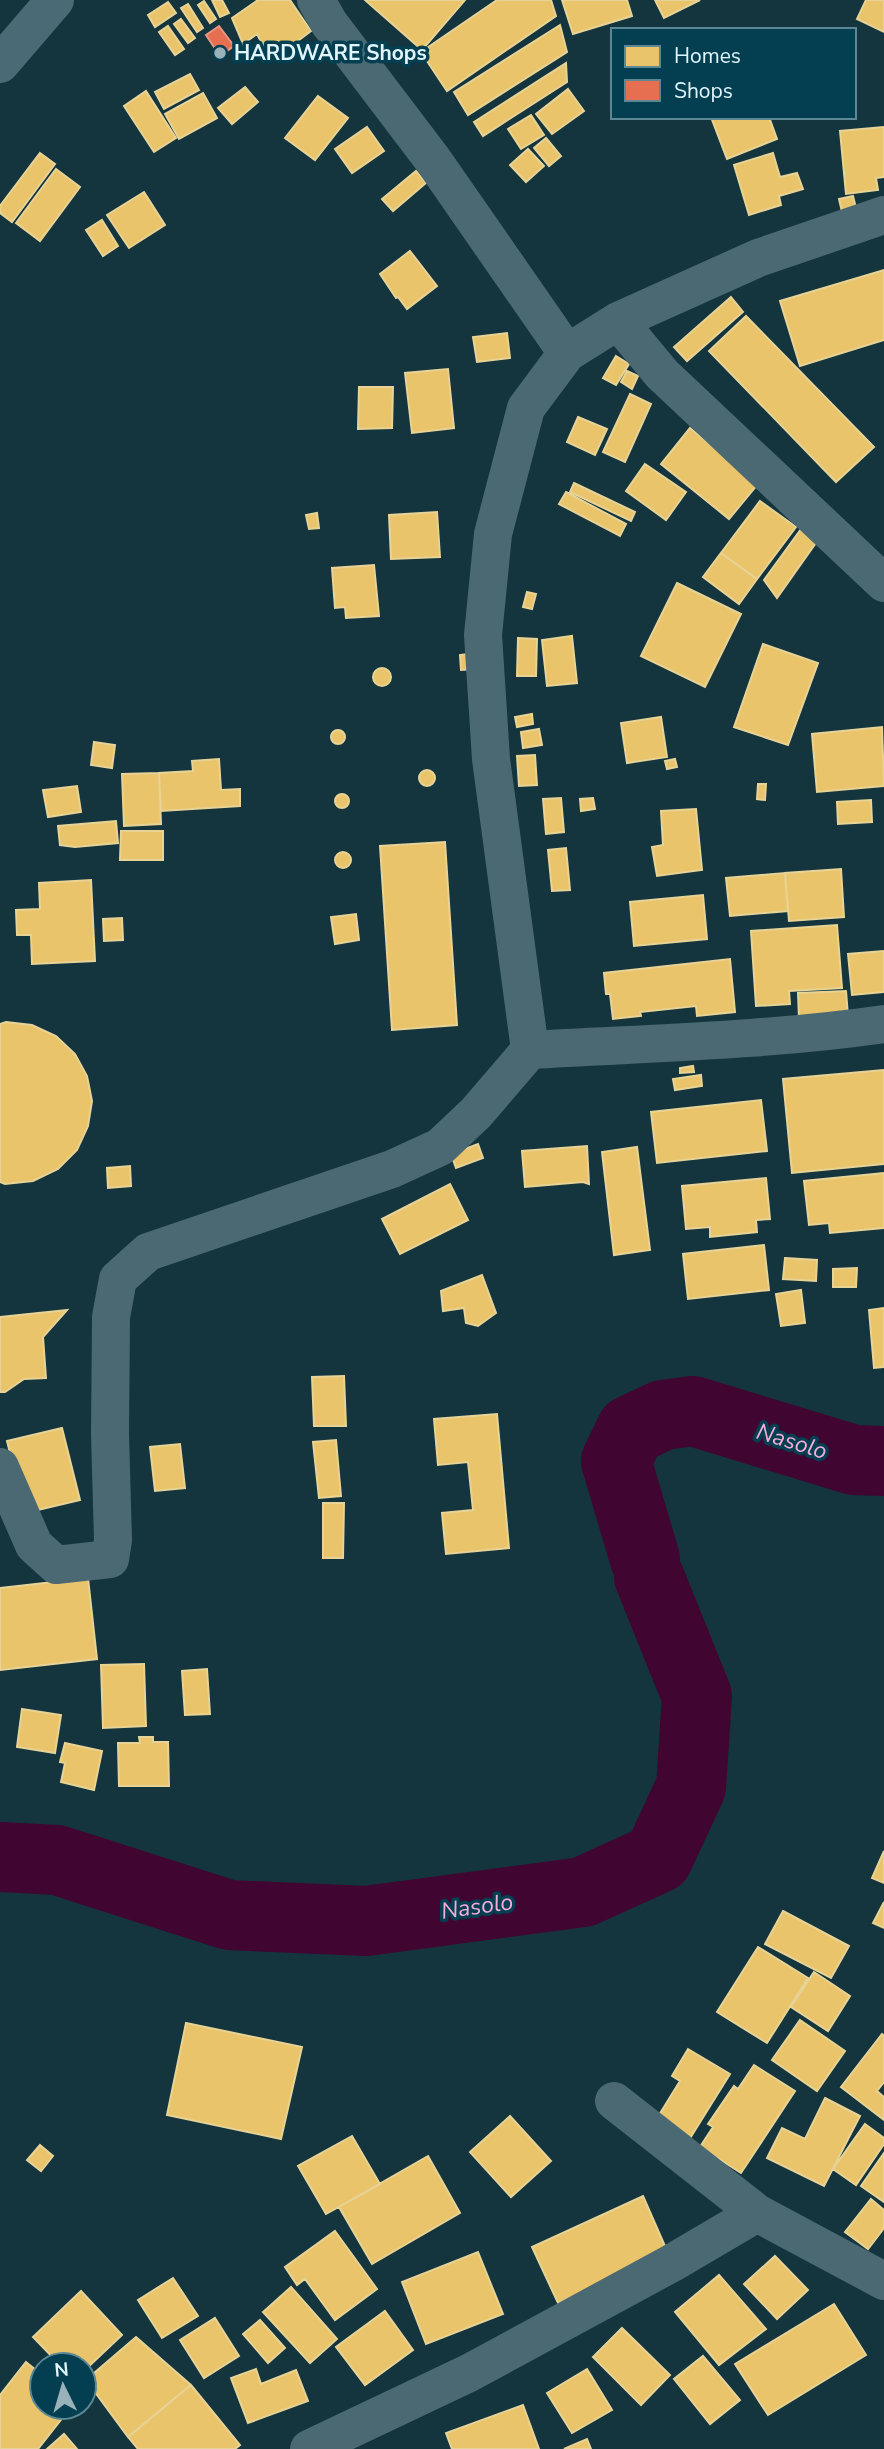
<svg xmlns="http://www.w3.org/2000/svg" width="884" height="2449" viewBox="0 0 884 2449" font-family="'Nunito Sans',sans-serif">
<style>
.homes{fill:#e9c46a;stroke:#e7d396;stroke-width:2}
.shops{fill:#e76f51;stroke:#e59785;stroke-width:2}
.lines{fill:none;stroke-linecap:round;stroke-linejoin:round}
.river{stroke:#400531;stroke-width:70}
.street{stroke:#4b6973;stroke-width:38}
.secondary{stroke:#4a6b75;stroke-width:38}
.poi-dot{fill:#99b2ba;stroke:#033f50;stroke-width:2.5}
.labels{text-anchor:middle;stroke-width:7;stroke-linejoin:round;paint-order:stroke}
.poi-label{font-size:21px;font-weight:bold;fill:#e1f5fd;stroke:#033f50;text-anchor:start}
.water-label{font-size:23px;font-style:italic;fill:#f8acd7;stroke:#033f50}
</style>
<rect width="100%" height="100%" fill="#14353e"/>
<!-- homes -->
<path class="homes" d="M212,0H222L229,13L220,17Z
M258,0H290L311,31L271,61L257,34L243,44L232,18Z
M365,0H465L422,50Z
M497,0H551L556,16L447,91L421,52Z
M562,0H627L632,16L573,34Z
M655,0H700L664,18Z
M866,0H884V32L857,19Z
M204,1L216,19L210,23L198,5Z
M168,2L176,13L155,27L148,15Z
M188,4L203,28L197,32L181,8Z
M181,19L195,38L188,43L174,24Z
M560,25L567,52L468,115L454,92Z
M168,26L184,49L175,55L159,32Z
M566,63L567,82L483,136L474,122Z
M190,74L199,90L164,109L155,92Z
M245,87L258,102L232,124L218,108Z
M568,89L584,111L552,134L536,114Z
M146,91L176,138L154,152L124,106Z
M203,93L217,118L179,139L165,114Z
M318,96L348,118L315,160L285,138Z
M531,115L544,135L521,149L508,129Z
M711,117H769L777,139L727,159Z
M367,127L384,151L352,173L335,149Z
M884,127V177L876,178L878,190L846,194L840,131Z
M546,138L561,156L549,166L534,148Z
M528,149L544,166L526,182L510,165Z
M40,153L55,164L12,222L0,213V206Z
M773,153L780,177L797,173L803,189L779,196L781,205L749,215L734,165Z
M56,169L80,187L40,241L16,223Z
M416,171L426,183L393,211L382,199Z
M144,192L165,225L129,248L107,215Z
M853,196L856,208L842,212L839,199Z
M102,220L118,246L103,256L86,230Z
M410,251L437,286L407,309L398,297L396,298L380,274Z
M884,270V340L800,366L780,301Z
M731,297L743,312L687,361L674,347Z
M746,316L874,447L836,482L709,351Z
M507,333L510,358L477,362L473,337Z
M616,356L629,364L616,385L603,378Z
M448,369L454,428L412,433L405,373Z
M627,371L638,376L632,389L621,382Z
M359,387H393L392,428L358,429Z
M630,394L651,404L625,462L603,452Z
M578,417L607,429L595,455L567,442Z
M690,428L758,484L729,519L661,464Z
M645,464L686,492L666,520L626,491Z
M574,483L635,512L631,521L570,492Z
M566,492L626,524L620,536L559,504Z
M760,501L796,527L757,579L721,553Z
M437,512L440,557L391,559L389,515Z
M317,513L319,528L309,529L306,515Z
M801,529L818,540L777,598L764,580Z
M721,553L757,579L739,604L703,577Z
M374,565L379,616L346,618L345,607L335,608L332,568Z
M677,583L741,614L705,687L641,656Z
M527,592L536,594L532,609L523,607Z
M572,636L577,683L547,686L542,640Z
M518,638L537,639L536,676H517Z
M763,644L818,663L788,745L734,727Z
M475,653L476,669L461,670L460,655Z
M373 677a9 9 0 1 1 18 0a9 9 0 1 1-18 0Z
M532,714L533,724L517,727L515,717Z
M661,717L667,757L627,763L621,723Z
M882,727L884,786L817,792L812,734Z
M539,729L542,745L523,748L521,732Z
M331 737a7 7 0 1 1 14 0a7 7 0 1 1-14 0Z
M94,742L115,745L112,768L91,765Z
M535,755L537,785L519,786L517,756Z
M219,759L221,790L240,789V806L161,811L159,773L193,771L192,761Z
M675,759L677,767L667,769L665,761Z
M419 778a8 8 0 1 1 16 0a8 8 0 1 1-16 0Z
M159,773L161,824L124,826L122,774Z
M758,784H766L765,800L757,799Z
M77,786L81,812L48,817L43,790Z
M335 801a7 7 0 1 1 14 0a7 7 0 1 1-14 0Z
M561,798L564,832L546,834L543,799Z
M593,798L595,809L581,811L580,799Z
M871,800L872,822L838,824L837,802Z
M696,809L702,870L657,876L652,847L663,845L661,811Z
M116,821L118,843L75,847L60,845L58,826Z
M121,831H163V860H120Z
M445,842L457,1025L392,1030L380,846Z
M566,848L570,890L552,891L548,850Z
M335 860a8 8 0 1 1 16 0a8 8 0 1 1-16 0Z
M841,869L844,917L789,921L785,873Z
M785,873L788,911L730,916L726,878Z
M91,880L95,961L32,964L31,935H17L16,910L40,909L39,883Z
M703,895L707,939L634,946L630,902Z
M356,914L359,940L335,944L331,917Z
M122,918L123,940L104,941L103,919Z
M837,925L842,988L789,991L790,1004L756,1006L751,931Z
M884,951V992L852,995L848,954Z
M730,959L735,1012L697,1016L696,1006L640,1012L641,1016L613,1019L610,994H606L604,973Z
M846,991L848,1016L799,1019L798,993Z
M6,1022L32,1025L56,1036L75,1054L87,1076L92,1101L88,1126L77,1150L58,1169L33,1181L5,1184L0,1182V1024Z
M693,1066L694,1072L680,1073V1068Z
M884,1070V1164L792,1173L783,1079Z
M701,1075L702,1086L675,1090L673,1079Z
M761,1100L767,1151L657,1163L651,1112Z
M478,1144L483,1158L456,1168L451,1154Z
M587,1146L589,1184L583,1182L525,1187L522,1151Z
M637,1147L650,1250L614,1255L602,1152Z
M130,1166L131,1186L108,1188L107,1168Z
M884,1173V1228L830,1233L829,1223L809,1225L804,1181Z
M766,1178L770,1219L756,1220L757,1232L710,1237V1227L686,1229L682,1186Z
M450,1184L468,1220L400,1254L382,1219Z
M764,1245L769,1290L688,1299L683,1254Z
M785,1258L817,1260L816,1281L783,1279Z
M857,1268L856,1287H833V1269Z
M482,1275L496,1313L478,1326L466,1323L464,1308L443,1311L441,1291Z
M801,1290L805,1323L781,1326L776,1294Z
M884,1308V1367L874,1368L869,1310Z
M67,1310L43,1337L46,1378L24,1379L5,1392H0V1317Z
M344,1376L346,1426H314L312,1377Z
M497,1414L509,1548L446,1554L442,1513L473,1510L468,1462L438,1465L434,1419Z
M62,1428L80,1500L25,1513L7,1441Z
M336,1440L341,1496L319,1498L313,1442Z
M180,1444L185,1488L155,1491L150,1447Z
M323,1503H344L343,1558H323Z
M88,1578L97,1659L0,1670V1588Z
M144,1664L146,1726L103,1728L101,1665Z
M207,1669L210,1714L185,1715L182,1671Z
M22,1709L61,1715L55,1753L17,1747Z
M139,1737H153V1742H168L169,1786H119L118,1743H140Z
M65,1743L102,1751L94,1790L61,1782L65,1763L60,1762Z
M884,1851V1883L872,1878Z
M884,1902V1928L873,1923Z
M783,1911L849,1946L831,1978L765,1944Z
M758,1947L808,1978L767,2043L717,2012Z
M814,1972L850,1996L828,2031L791,2007Z
M800,2020L845,2051L817,2091L772,2060Z
M186,2023L302,2047L281,2139L167,2115Z
M882,2034L884,2036V2082L877,2091L884,2097V2120L841,2087Z
M688,2049L730,2074L689,2140L656,2120L680,2081L672,2076Z
M754,2065L795,2091L741,2173L700,2147L713,2127L708,2124L734,2086L738,2089Z
M825,2098L860,2116L824,2186L767,2158L782,2128L805,2139Z
M510,2116L551,2161L511,2197L470,2152Z
M865,2124L884,2138V2144L856,2185L833,2169Z
M352,2136L380,2184L326,2214L298,2166Z
M40,2145L53,2156L41,2171L27,2160Z
M884,2153V2202L861,2186Z
M428,2156L460,2213L372,2264L339,2207Z
M643,2196L668,2253L558,2303L532,2247Z
M871,2199L884,2210V2228L868,2249L845,2232Z
M335,2231L377,2289L335,2320L305,2279L297,2285L285,2267Z
M478,2252L503,2314L426,2344L402,2282Z
M775,2256L808,2290L777,2319L744,2284Z
M719,2275L766,2329L719,2365L675,2312Z
M173,2278L198,2316L162,2338L138,2300Z
M291,2287L337,2339L310,2363L263,2312Z
M81,2291L122,2335L84,2371V2365H60L33,2337Z
M834,2304L866,2355L768,2415L735,2364Z
M385,2311L413,2350L365,2385L336,2347Z
M215,2318L239,2356L204,2378L180,2340Z
M260,2320L285,2348L268,2363L243,2334Z
M622,2328L670,2375L641,2405L593,2357Z
M136,2337L191,2385L128,2437L86,2380Z
M703,2356L740,2400L710,2424L674,2379Z
M26,2362L42,2375V2407H71L38,2449H0V2395Z
M256,2369L261,2384L296,2370L308,2401L248,2423L231,2378Z
M587,2369L612,2410L572,2433L547,2393Z
M191,2385L240,2445L235,2449H138L128,2437Z
M523,2405L539,2449H452L446,2433Z
M64,2434L77,2449H47Z
M587,2439L591,2449H564Z"/>
<!-- shops -->
<path class="shops" d="M219,26L234,46L220,56L206,35Z"/>
<g class="lines">
<!-- river -->
<path class="river" d="M645,1559L616,1461L631,1430L663,1415L693,1411L854,1460L884,1461
M0,1857L57,1860L229,1915L366,1921L583,1892L658,1858L691,1787L697,1696L649,1577"/>
<!-- street -->
<path class="street" d="M316,0L329,23L433,160L567,353
M618,321L662,374L884,583
M530,1050L491,759L483,635L493,534L526,408L567,353L618,321L758,258L884,215
M0,1467L34,1545L56,1565L110,1559L113,1540L110,1434L111,1317L118,1279L148,1252L392,1169L440,1147L476,1113L530,1050C649,1043 766,1041 884,1024
M614,2101L757,2213L884,2281
M309,2449L469,2373L672,2263L757,2213"/>
<!-- secondary -->
<path class="secondary" d="M0,64L55,0"/>
</g>
<!-- markers -->
<circle class="poi-dot" cx="220" cy="53" r="7"/>
<g class="labels">
<!-- poi labels -->
<g class="poi-label">
<text x="234" y="60">HARDWARE Shops</text>
</g>
<!-- water labels -->
<g class="water-label">
<text transform="translate(792 1441) rotate(17)" y="8">Nasolo</text>
<text transform="translate(477 1906) rotate(-8)" y="8">Nasolo</text>
</g>
</g>
<!-- legend -->
<rect x="611" y="28" width="245" height="91" fill="#033f50" stroke="#5c8895" stroke-width="2"/>
<rect x="625" y="46" width="35" height="21" fill="#e9c46a" stroke="#5c8895" stroke-width="2"/>
<text x="674" y="63" font-size="21" fill="#e1f5fd">Homes</text>
<rect x="625" y="80" width="35" height="21" fill="#e76f51" stroke="#5c8895" stroke-width="2"/>
<text x="674" y="98" font-size="21" fill="#e1f5fd">Shops</text>
<!-- north arrow -->
<g transform="translate(63 2386) rotate(355)"><circle r="33" fill="#033f50" stroke="#5c8895" stroke-width="2"/>
<path d="M0-5L12 26L0 18L-12 26Z" fill="#99b2ba"/>
<text y="-10" font-size="19" font-weight="bold" text-anchor="middle" fill="#e1f5fd">N</text>
</g>
</svg>
